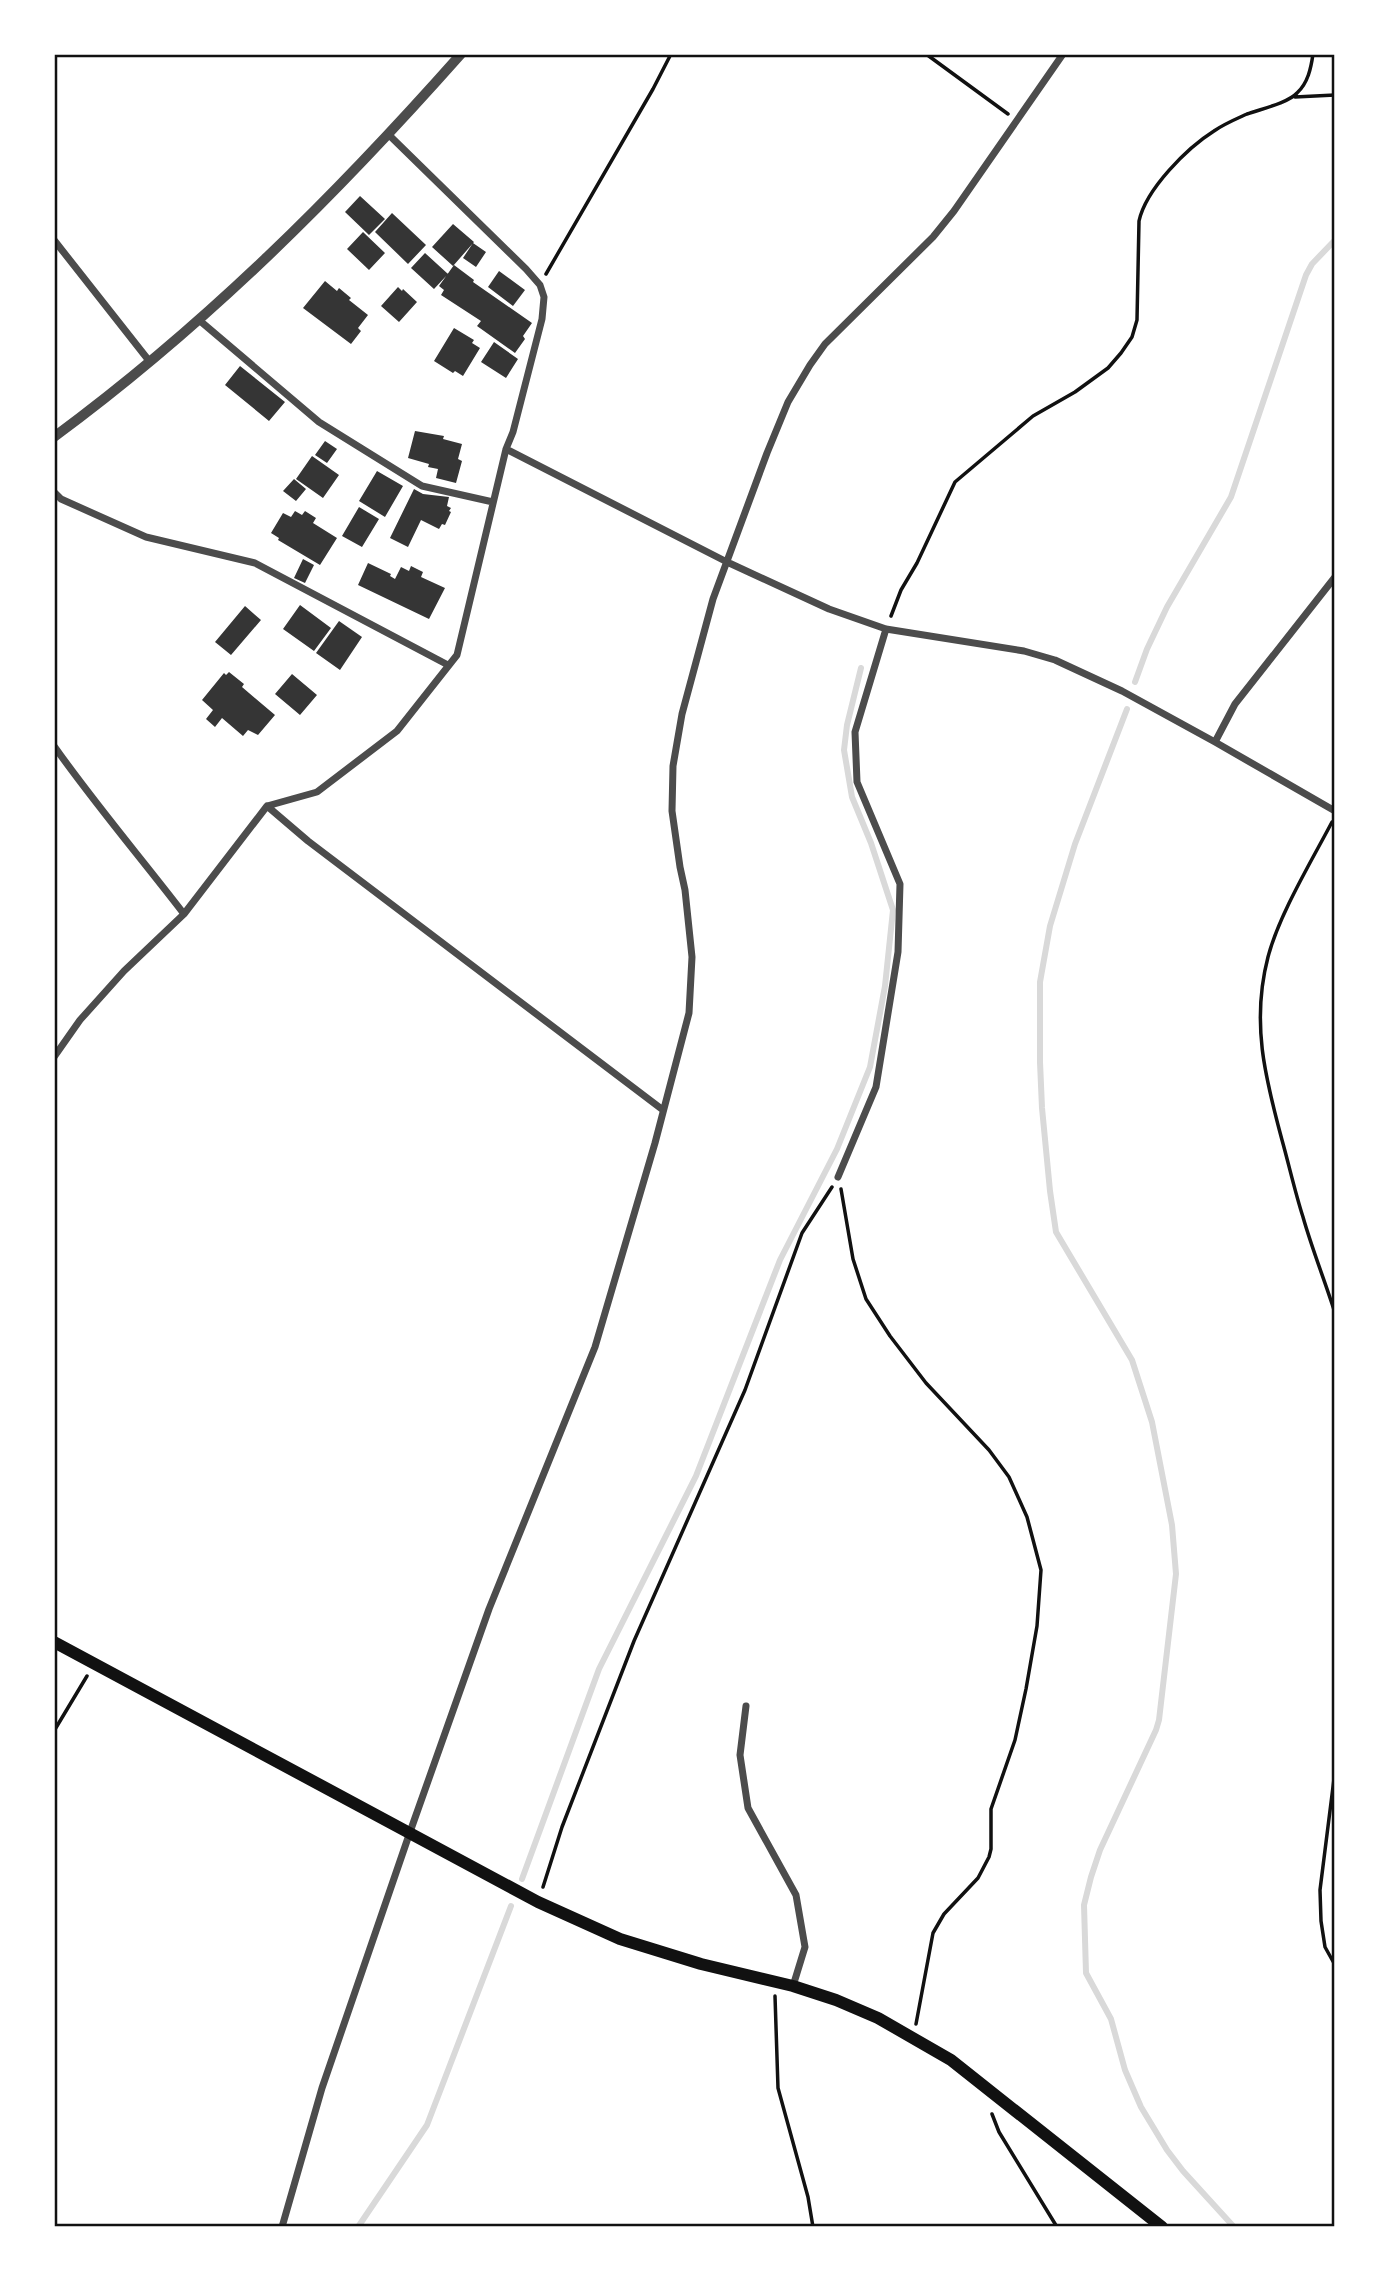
<svg xmlns="http://www.w3.org/2000/svg" width="1389" height="2281" viewBox="0 0 1389 2281" font-family="'Golos Text',sans-serif">
<style>
.lines{fill:none;stroke-linecap:round;stroke-linejoin:round}
.stream{stroke:#d9d9d9;stroke-width:6}
.building{fill:#353535}
.path{stroke:#111;stroke-width:3.5}
.minor{stroke:#4c4c4c;stroke-width:7}
.tertiary{stroke:#4c4c4c;stroke-width:10}
.secondary{stroke:#111;stroke-width:12}
.neatline{fill:none;stroke:#111;stroke-width:2.5}
</style>
<rect width="100%" height="100%" fill="#fff"/>
<g class="lines">
<!-- stream -->
<path class="stream" d="M1135,682L1147,649L1167,607L1231,497L1306,275L1312,264L1335,240
M1127,709L1075,844L1050,926L1040,982V1062L1042,1108L1050,1191L1056,1232L1132,1360L1152,1422L1172,1525L1176,1574L1159,1720L1156,1730L1100,1850L1091,1877L1084,1905L1086,1973L1111,2019L1125,2070L1141,2107L1167,2150L1183,2171L1234,2227
M522,1879L599,1669L696,1476L780,1260L837,1149L870,1067L885,986L893,910L871,843L852,797L844,750L847,725L861,668
M358,2227L427,2125L511,1906"/>
</g>
<!-- building -->
<path class="building" d="M360,196L385,219L369,235L345,212Z
M392,213L426,245L408,264L375,232Z
M453,224L474,242L453,266L432,247Z
M363,232L385,253L369,270L347,249Z
M473,243L486,252L476,267L463,258Z
M425,253L448,274L434,289L411,268Z
M454,265L474,280L473,282L532,323L523,336L525,339L515,353L477,326L481,321L441,295L444,290L439,286Z
M499,271L525,290L513,306L488,287Z
M325,281L337,291L339,288L351,298L349,300L368,315L358,328L361,331L351,344L303,308Z
M398,287L402,291L403,289L417,302L399,322L381,306Z
M454,328L474,340L472,343L480,348L463,376L455,371L453,373L434,361Z
M494,342L518,359L506,378L481,362Z
M240,366L285,402L269,421L225,385Z
M415,431L444,436L443,439L462,444L458,459L462,461L456,483L436,478L438,469L428,467L429,464L408,458Z
M325,441L337,449L327,463L315,455Z
M312,456L339,475L323,498L296,479Z
M377,471L403,486L385,517L359,501Z
M294,479L306,489L296,501L283,491Z
M414,489L423,494L449,497L447,506L451,508L449,511L451,512L445,525L442,524L439,529L421,520L408,547L390,538Z
M359,507L379,519L362,547L342,536Z
M295,511L302,515L305,511L316,518L313,523L337,538L320,565L278,540L279,538L271,533L283,513L291,517Z
M303,559L314,565L305,583L294,578Z
M368,563L391,574L390,576L395,579L401,567L409,571L411,566L423,572L421,577L445,588L429,619L358,585Z
M300,605L331,628L314,651L283,629Z
M245,606L261,620L231,655L215,642Z
M339,621L362,637L340,670L316,653Z
M229,672L244,684L242,687L275,715L258,735L248,730L243,736L222,718L215,727L206,719L213,710L202,700L224,673L226,675Z
M292,674L317,695L300,715L275,694Z"/>
<g class="lines">
<!-- path -->
<path class="path" d="M926,54L1008,114
M1295,97L1335,95
M546,274L653,89L671,54
M891,616L901,590L917,563L955,482L1033,416L1075,392L1108,368L1121,353L1132,337L1137,320L1139,221C1146,189 1187,148 1214,131C1224,124 1236,119 1247,114C1261,109 1288,103 1297,93C1308,83 1311,68 1313,54
M1332,822C1311,862 1279,915 1268,957C1251,1022 1265,1077 1282,1140C1289,1165 1295,1192 1303,1217C1312,1249 1325,1281 1335,1313
M841,1189L853,1259L866,1299L890,1336L926,1383L989,1450L1009,1477L1027,1517L1041,1570L1037,1626L1026,1689L1015,1740L991,1809V1849L989,1857L978,1878L944,1914L933,1933L916,2024
M54,1731L87,1676
M1335,1771L1320,1890L1321,1921L1325,1947L1335,1965
M543,1887L562,1827L634,1641L745,1390L802,1233L832,1187
M775,1996L778,2088L808,2197L813,2227
M992,2114L999,2132L1057,2227"/>
<!-- minor -->
<path class="minor" d="M54,240L150,362
M199,320L319,422L422,486L493,502
M506,449L727,562L829,609L886,629L1024,651L1055,660L1122,691L1215,742L1335,811
M54,492L61,499L146,537L255,563L448,665
M1215,742L1235,704L1335,577
M54,746C95,804 141,858 184,914
M267,806L308,841L663,1110
M54,1057L80,1020L124,971L184,914L267,806L317,792L397,731L457,655L506,449L513,432L542,319L544,297L540,285L526,269L389,135
M838,1177L876,1087L898,952L900,884L857,782L855,732L886,629
M746,1706L740,1755L748,1808L796,1895L805,1947L793,1986
M282,2227L322,2088L410,1832L489,1609L595,1347L655,1143L689,1013L692,957L685,890L680,867L672,811L673,766L682,714L713,599L767,453L788,402L810,365L825,344L933,237L954,211L1063,54"/>
<!-- tertiary -->
<path class="tertiary" d="M54,437C207,324 335,196 461,54"/>
<!-- secondary -->
<path class="secondary" d="M54,1642L538,1902L620,1939L701,1964L793,1986L836,2000L878,2018L951,2060L1162,2227"/>
</g>
<!-- border -->
<rect width="1389" height="2281" fill="none" stroke="#ffffff" stroke-width="112"/>
<rect x="56" y="56" width="1277" height="2169" class="neatline"/>
</svg>
